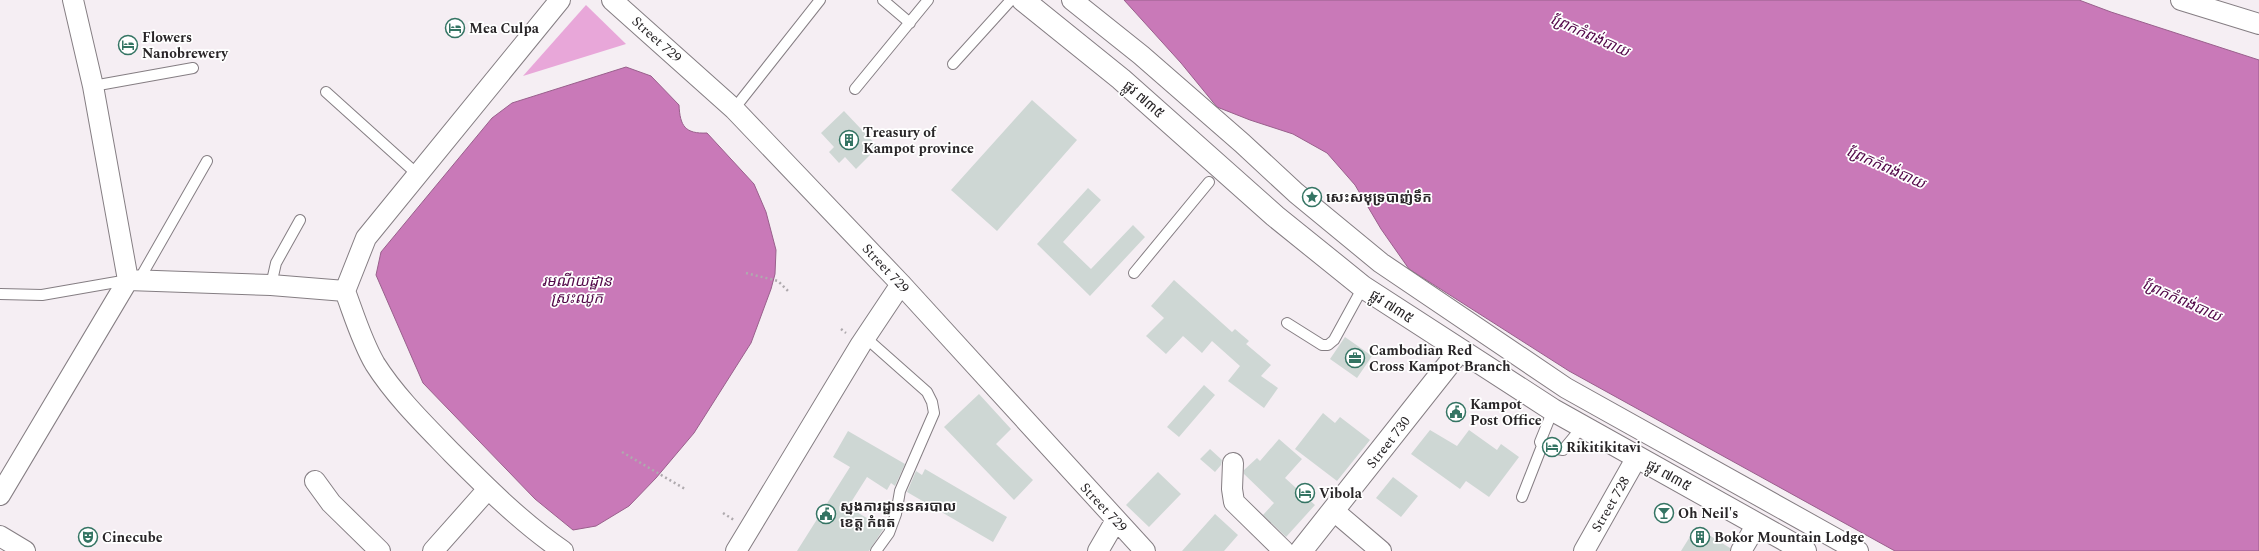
<svg xmlns="http://www.w3.org/2000/svg" width="2259" height="551" viewBox="0 0 2259 551" font-family="Spectral,'Noto Sans Khmer',serif">
<style>
.green{fill:#e8a7d9}
.water{fill:#c979b8;stroke:#99608c}
.building{fill:#ced7d4}
.lines{fill:none;stroke-linecap:round;stroke-linejoin:round}
.lane-casing{stroke:#857e83;stroke-width:12}
.street-casing{stroke:#857e83;stroke-width:22}
.secondary-casing{stroke:#857e83;stroke-width:24}
.path{stroke:#afaaae;stroke-width:2.5;stroke-dasharray:2 3;stroke-linecap:butt}
.lane{stroke:#fff;stroke-width:10}
.street{stroke:#fff;stroke-width:20}
.secondary{stroke:#fff;stroke-width:22}
.labels{text-anchor:middle;stroke-width:3.5;stroke-linejoin:round;paint-order:stroke}
.poi-label{font-size:14px;font-weight:bold;fill:#282527;stroke:#fff;text-anchor:start}
.street-label{font-size:14px;fill:#282527;stroke:#fff}
.water-label{font-size:15px;font-style:italic;fill:#530849;stroke:#fff}
</style>
<rect width="100%" height="100%" fill="#f5eef3"/>
<!-- green -->
<path class="green" d="M586,5L626,44L523,76Z"/>
<!-- water -->
<path class="water" d="M1124,0H2079L2111,12L2259,60V551H1895L1569,371L1409,269L1381,229L1355,185L1327,153L1293,134L1250,120L1217,107L1181,63Z
M626,67L651,76L679,105C680,126 685,134 707,133L754,184L766,212L776,250L775,274L771,289L751,343L694,433L656,478L629,506L596,526L573,530L535,499L423,383L376,275L381,252L492,118L512,103Z"/>
<!-- building -->
<path class="building" d="M1032,100L1077,140L997,231L951,190Z
M844,111L878,147L856,169L845,157L839,163L829,152L834,147L821,133Z
M1088,188L1101,200L1063,242L1091,269L1133,225L1145,237L1090,296L1037,244Z
M1174,280L1232,332L1235,329L1249,341L1246,344L1271,365L1261,376L1278,388L1264,408L1228,381L1240,366L1212,341L1202,353L1183,336L1166,354L1146,336L1164,318L1151,306Z
M1345,337L1372,356L1357,378L1330,359Z
M1204,385L1215,395L1179,437L1167,427Z
M979,394L1011,429L996,444L1033,480L1014,500L944,427Z
M1323,413L1335,423L1340,417L1370,440L1337,481L1295,449Z
M1430,430L1457,446L1469,430L1497,450L1501,444L1519,457L1489,497L1466,481L1460,489L1411,454Z
M848,431L905,464L895,486L891,483L887,490L867,477L848,507L884,528L869,551H797L850,467L833,457Z
M1279,439L1302,459L1285,478L1315,505L1286,537L1263,515L1274,503L1244,474V470L1257,458L1260,461Z
M1210,449L1222,460L1221,465L1215,472L1200,459Z
M925,469L1007,517L993,542L907,492L916,471L922,475Z
M1158,472L1181,494L1149,527L1126,505Z
M1393,477L1418,496L1401,517L1376,498Z
M1215,514L1238,535L1224,551H1182Z
M1696,527L1730,548V551H1681Z"/>
<g class="lines">
<!-- lane casing -->
<g class="lane-casing">
<path id="lane" d="M883,0L910,23
M953,64L1011,0
M93,86L193,68
M855,89L928,0
M326,92L417,174
M734,109L820,0
M1134,273L1209,182
M139,280L207,161
M271,285L276,263L300,220
M0,294L42,295L128,280
M1287,323L1322,345H1328L1334,340L1363,287
M866,338L927,392L932,402L934,413L900,491L896,514L889,533L876,551
M1553,410L1540,442L1542,446L1563,450L1582,427
M1522,497L1542,446"/>
</g>
<!-- street casing -->
<g class="street-casing">
<path id="street" d="M612,0L734,109L901,284L1145,551
M1072,0L1141,55L1242,143L1296,193L1381,263L1566,388L1858,551
M2181,0L2259,24
M128,280L271,285L345,291C354,315 362,342 375,364C396,397 425,425 452,453C487,488 522,523 563,551
M345,291L366,238L560,0
M1233,463L1232,489L1234,502L1284,551
M315,481L331,503L380,551
M0,495L128,280L93,86L73,0
M1334,511L1381,551
M0,536L25,551
M433,551L488,489
M736,551L861,344L901,284
M1098,551L1116,520
M1584,551L1637,457
M1741,551L1757,524"/>
</g>
<!-- secondary casing -->
<g class="secondary-casing">
<path id="secondary" d="M1023,0L1121,79L1275,216L1363,287L1553,410L1805,551
M1301,551L1460,350"/>
</g>
<!-- path -->
<path class="path" d="M746,273L778,281L789,292
M841,329L846,333
M622,452L685,489
M723,513L734,520"/>
<!-- lane -->
<use href="#lane" class="lane"/>
<!-- street -->
<use href="#street" class="street"/>
<!-- secondary -->
<use href="#secondary" class="secondary"/>
</g>
<!-- icons -->
<defs>
<g id="hotel-ring" transform="scale(1)"><circle r="9.5" fill="#fff" stroke="#347463" stroke-width="1.5"/><path d="M-6-4.5h1.5V1H6V5H4.5V3h-9V5H-6ZM-4 0a1.8 1.8 0 1 1 3.6 0ZM.5 0V-2.5h3Q6-2.5 6 0Z" fill="#347463"/></g>
<g id="building-ring" transform="scale(1)"><circle r="9.5" fill="#fff" stroke="#347463" stroke-width="1.5"/><path d="M-4-6H4V6H1V3H-1V6H-4ZM-2.5-4.3h1.7v1.8h-1.7ZM.8-4.3h1.7v1.8H.8ZM-2.5-1h1.7V.8h-1.7ZM.8-1h1.7V.8H.8Z" fill="#347463"/></g>
<g id="sight-ring" transform="scale(1)"><circle r="9.5" fill="#fff" stroke="#347463" stroke-width="1.5"/><path d="M0-6L1.8-2.2L6-1.7L2.9 1.2L3.7 5.4L0 3.3L-3.7 5.4L-2.9 1.2L-6-1.7L-1.8-2.2Z" fill="#347463"/></g>
<g id="office-ring" transform="scale(1)"><circle r="9.5" fill="#fff" stroke="#347463" stroke-width="1.5"/><path d="M-6-3h4V-5.5h4V-3h4V5H-6ZM-1-4.5V-3h2v-1.5ZM-6 0V1H6V0Z" fill="#347463"/></g>
<g id="civic-ring" transform="scale(1)"><circle r="9.5" fill="#fff" stroke="#347463" stroke-width="1.5"/><path d="M-.6-6.5H3V-4.5H.6V-3L4-1V1h2V6H-6V1h2V-1L-.6-3ZM-1.2 2.5V6h2.4V2.5Z" fill="#347463"/></g>
<g id="bar-ring" transform="scale(1)"><circle r="9.5" fill="#fff" stroke="#347463" stroke-width="1.5"/><path d="M-6-5H6L.8 .8V4.5H3.5V6h-7V4.5H-.8V.8Z" fill="#347463"/></g>
<g id="theatre-ring" transform="scale(1)"><circle r="9.5" fill="#fff" stroke="#347463" stroke-width="1.5"/><path d="M-5-5.5Q0-4 5-5.5V0Q5 5 0 6Q-5 5-5 0ZM-3.3-2.5H-1v1.5H-3.3ZM1-2.5H3.3v1.5H1ZM-2.8 1Q0 5.5 2.8 1Z" fill="#347463"/></g>
</defs>
<g fill-rule="evenodd">
<use href="#hotel-ring" x="455" y="28"/>
<use href="#hotel-ring" x="128" y="45"/>
<use href="#building-ring" x="849" y="140"/>
<use href="#sight-ring" x="1312" y="197"/>
<use href="#office-ring" x="1355" y="358"/>
<use href="#civic-ring" x="1456" y="412"/>
<use href="#hotel-ring" x="1552" y="447"/>
<use href="#hotel-ring" x="1305" y="493"/>
<use href="#bar-ring" x="1664" y="513"/>
<use href="#civic-ring" x="826" y="514"/>
<use href="#theatre-ring" x="88" y="537"/>
<use href="#building-ring" x="1700" y="537"/>
</g>
<g class="labels">
<!-- poi labels -->
<g class="poi-label">
<text x="469" y="33">Mea Culpa</text>
<text x="142" y="42">Flowers<tspan x="142" dy="16">Nanobrewery</tspan></text>
<text x="863" y="137">Treasury of<tspan x="863" dy="16">Kampot province</tspan></text>
<text x="1326" y="202">សេះសមុទ្របាញ់ទឹក</text>
<text x="1369" y="355">Cambodian Red<tspan x="1369" dy="16">Cross Kampot Branch</tspan></text>
<text x="1470" y="409">Kampot<tspan x="1470" dy="16">Post Office</tspan></text>
<text x="1566" y="452">Rikitikitavi</text>
<text x="1319" y="498">Vibola</text>
<text x="840" y="511">ស្នងការដ្ឋាននគរបាល<tspan x="840" dy="16">ខេត្ត កំពត</tspan></text>
<text x="1678" y="518">Oh Neil's</text>
<text x="102" y="542">Cinecube</text>
<text x="1714" y="542">Bokor Mountain Lodge</text>
</g>
<!-- street labels -->
<g class="street-label">
<text transform="translate(657 39) rotate(42)" y="5">Street 729</text>
<text transform="translate(1144 99) rotate(41)" y="5">ផ្លូវ ៧៣៥</text>
<text transform="translate(886 268) rotate(47)" y="5">Street 729</text>
<text transform="translate(1392 306) rotate(33)" y="5">ផ្លូវ ៧៣៥</text>
<text transform="translate(1388 442) rotate(-52)" y="5">Street 730</text>
<text transform="translate(1669 475) rotate(29)" y="5">ផ្លូវ ៧៣៥</text>
<text transform="translate(1610 504) rotate(-60)" y="5">Street 728</text>
<text transform="translate(1104 507) rotate(47)" y="5">Street 729</text>
</g>
<!-- water labels -->
<g class="water-label">
<text transform="translate(1590 35) rotate(24)" y="5">ព្រែកកំពង់បាយ</text>
<text transform="translate(1886 167) rotate(24)" y="5">ព្រែកកំពង់បាយ</text>
<text x="577" y="286">រមណីយដ្ឋាន<tspan x="577" dy="17">ស្រះឈូក</tspan></text>
<text transform="translate(2182 300) rotate(24)" y="5">ព្រែកកំពង់បាយ</text>
</g>
</g>
</svg>
